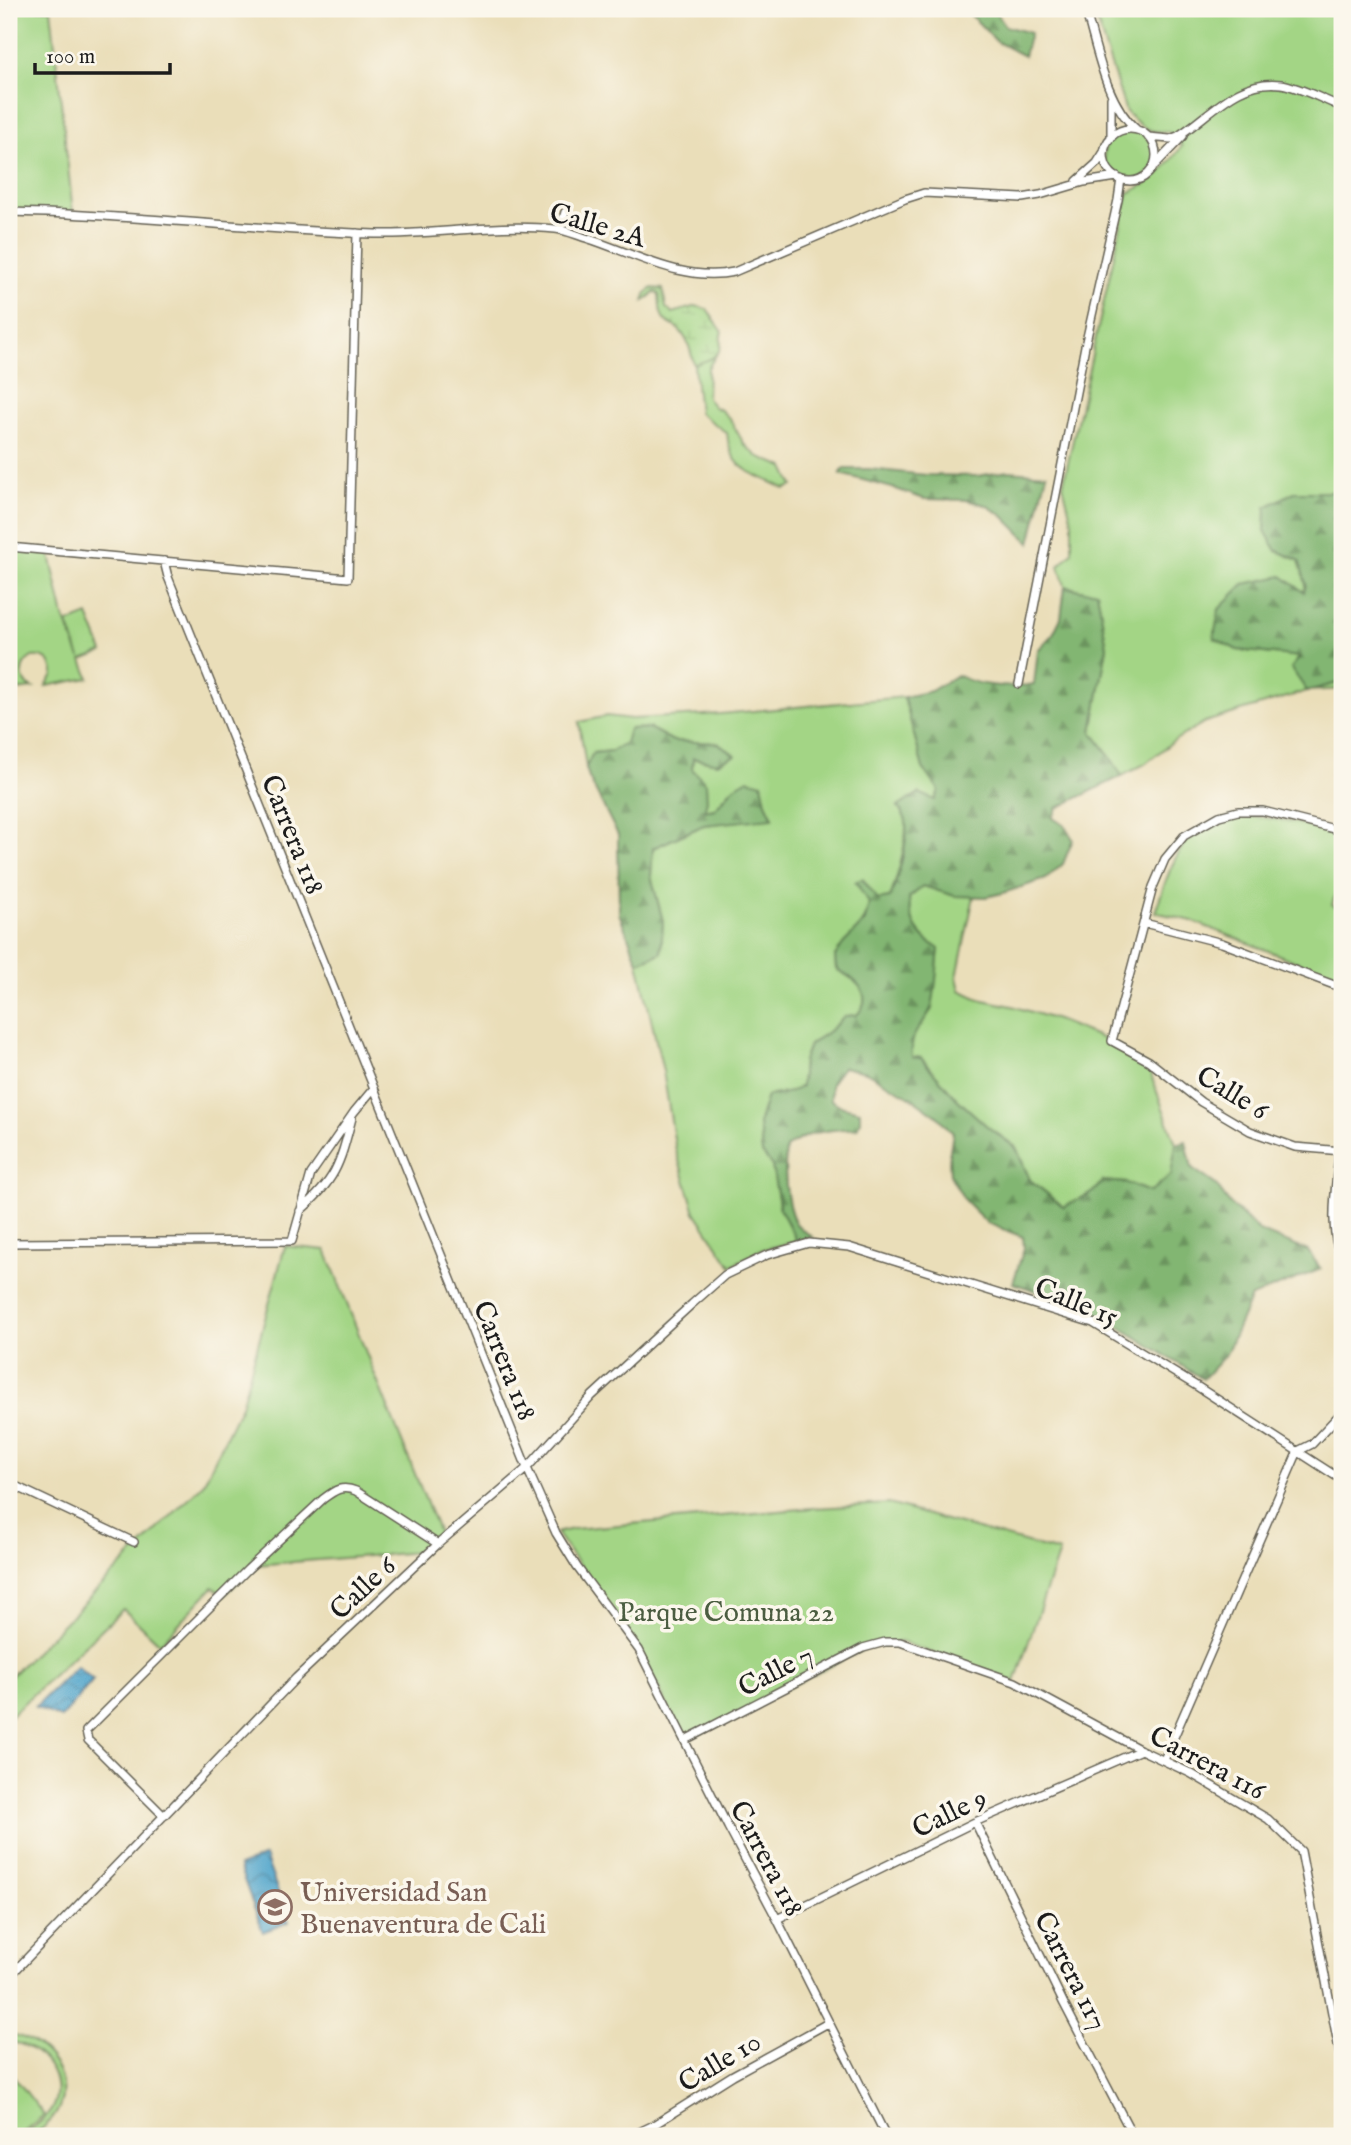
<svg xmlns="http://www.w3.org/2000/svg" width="1351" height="2145" viewBox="0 0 1351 2145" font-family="'IM FELL English',serif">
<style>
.green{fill:#a3d585;stroke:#607850;stroke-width:2}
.forest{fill:url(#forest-firs);stroke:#4f6947;stroke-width:2}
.wetland{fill:url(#wetland-marsh);stroke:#607850;stroke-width:2}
.water{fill:url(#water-waves);stroke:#366074;stroke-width:2}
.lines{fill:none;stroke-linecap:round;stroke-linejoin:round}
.minor-casing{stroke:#646053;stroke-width:10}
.minor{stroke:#fff;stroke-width:7}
.labels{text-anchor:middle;stroke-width:7;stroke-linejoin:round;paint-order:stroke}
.street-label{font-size:28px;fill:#1c1c1c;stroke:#fbf7ec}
.park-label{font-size:28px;fill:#4b5d41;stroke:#fbf7ec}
.education-label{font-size:28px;fill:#785e54;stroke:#fbf7ec;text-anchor:start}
</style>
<defs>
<pattern id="forest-firs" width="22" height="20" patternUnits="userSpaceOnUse" patternTransform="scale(1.75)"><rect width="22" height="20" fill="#82b672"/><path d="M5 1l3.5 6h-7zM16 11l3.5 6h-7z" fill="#6a935d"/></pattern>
<pattern id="wetland-marsh" width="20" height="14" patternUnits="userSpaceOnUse" patternTransform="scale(1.75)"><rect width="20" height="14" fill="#a3d585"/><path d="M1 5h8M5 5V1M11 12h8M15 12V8" fill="none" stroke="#8cb672"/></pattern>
<pattern id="water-waves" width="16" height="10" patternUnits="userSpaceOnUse" patternTransform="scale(1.75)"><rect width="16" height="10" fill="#50a4cb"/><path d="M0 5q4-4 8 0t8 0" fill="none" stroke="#4285a4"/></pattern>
</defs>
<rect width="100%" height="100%" fill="#fbf7ec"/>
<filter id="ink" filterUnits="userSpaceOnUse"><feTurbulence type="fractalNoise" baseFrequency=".0143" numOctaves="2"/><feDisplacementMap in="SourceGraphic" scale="14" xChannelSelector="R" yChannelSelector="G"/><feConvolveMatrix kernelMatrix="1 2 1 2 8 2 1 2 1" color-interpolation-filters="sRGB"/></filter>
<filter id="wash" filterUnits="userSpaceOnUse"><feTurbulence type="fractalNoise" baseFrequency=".00686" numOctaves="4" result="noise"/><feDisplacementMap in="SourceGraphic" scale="28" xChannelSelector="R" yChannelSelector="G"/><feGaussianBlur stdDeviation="1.57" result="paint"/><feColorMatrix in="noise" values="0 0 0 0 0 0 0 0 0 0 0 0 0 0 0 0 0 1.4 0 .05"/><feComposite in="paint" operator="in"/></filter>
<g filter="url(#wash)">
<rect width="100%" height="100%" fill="#eadeb9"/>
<!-- green -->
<path class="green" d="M9,9H51L73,213L9,212Z
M1093,9H1342V492H1294L1277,551L1299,560L1306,584L1304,593L1299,589L1237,650L1301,657L1307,691L1342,682V689L1307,691L1205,722L1172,742L1145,764L1122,776L1107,752L1092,732L1107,647L1097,591H1084L1065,586L1059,566L1072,552V522L1063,485L1128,193C1154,182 1165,169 1182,146L1168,131C1147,134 1141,126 1126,112Z
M1104 155a26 26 0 1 1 52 0a26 26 0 1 1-52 0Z
M716,355L708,368L707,398L714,407L721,410L730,419L744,444L757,456L784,467L793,486L785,489C756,473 730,473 727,433L699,413L694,365Z
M9,547L49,551L64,617L80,658L68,623L88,615L103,652L82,660L89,678L46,686L53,675C53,662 45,655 32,657C18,666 19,681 33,688L9,691Z
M904,697L923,768L940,790L936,801L898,806C901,811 905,816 906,821C907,846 898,875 890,898L878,900L863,879C864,887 868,895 869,902C869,925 846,939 835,956L836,969C855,978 876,994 857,1015L846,1016L828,1032L809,1045L803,1061L801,1086L791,1092L767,1096L759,1122L762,1153L772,1166L780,1209L797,1241L760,1250L731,1266L695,1212L676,1151L663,1071L638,962L661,953L663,921L651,876L653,848L704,825L773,817L766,803L762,783L733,788L715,809L703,811L692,769L693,758L717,763L735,755L718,743L673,741L649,728L612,751L593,753L586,767L579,722L607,716L632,719L720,714Z
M1232,816L1260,817L1294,822L1342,836V874L1332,905L1342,908V978L1317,970L1192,921L1155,912C1164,887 1171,859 1189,838C1199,827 1218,821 1232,816Z
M923,886L955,896H974L957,977L960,990L979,999L1012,1006L1057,1020L1104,1039L1149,1070L1176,1144L1172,1175L1150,1192L1126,1183L1103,1181L1093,1192L1064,1207L1030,1180L1016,1147L988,1127L957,1099L921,1058L912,1057L911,1046L915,1032L932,1009L939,949C918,935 910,924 909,898Z
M285,1246L326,1250L374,1373L439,1533L419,1552L255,1565L224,1596L213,1587L160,1644L123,1609L9,1717V1678L203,1484L241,1406Z
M889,1504L1059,1552L1015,1682L901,1642L872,1645L685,1740L639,1650L556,1533L573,1529L813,1508Z
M9,2034C53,2040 83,2094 45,2126C37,2133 33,2136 22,2136C31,2129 45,2120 51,2110C69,2079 40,2044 9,2042Z
M9,2070L44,2115L18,2136H9Z"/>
<!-- forest -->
<path class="forest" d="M965,9H994L1005,26L1030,33L1024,56L997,42Z
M843,469H869L926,475L977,476L1008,471L1047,474L1030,543L1003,516L986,505L966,500L924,499L896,489L840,474Z
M1294,492H1342V682L1307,691L1291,668L1300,657L1237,650L1214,638L1219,609L1244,584L1282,576L1304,592L1306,584L1299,560L1277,551L1265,531L1266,507Z
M1065,586L1084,591H1097L1107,647L1092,732L1107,752L1122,776L1057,808L1053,818L1064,825L1073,839L1063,864L1046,879L1003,893L986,897L955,896L923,886L909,898C910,924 917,935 939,949C937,963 936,1000 930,1011C920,1031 910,1030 912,1057L921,1058L957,1099L988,1127L1016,1148L1030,1180L1064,1207L1093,1192L1103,1181L1126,1183L1150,1192L1171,1175L1176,1144L1186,1141L1192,1168L1216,1185L1230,1204L1259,1231L1308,1251L1321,1269L1251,1297L1226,1354L1203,1379L1091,1309L1013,1283L1024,1248L1023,1237L987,1223L965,1201L950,1175L949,1156L953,1133L937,1116L912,1098L866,1072L843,1067L831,1083V1100L843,1107L860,1111V1121L857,1128C828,1130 810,1130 786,1148C784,1168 785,1203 795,1222C798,1227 807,1233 812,1237L797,1241L780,1209L772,1166L762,1153L759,1122L767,1096L791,1092L801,1086L803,1061L809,1045L828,1032L846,1016L857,1015C876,994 854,978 836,969L835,956L843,944L865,921L869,903L855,882L862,879L878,900L890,898C898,877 908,844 906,821C905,816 901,811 898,807L919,793L935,800L939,790L923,768L904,697L931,691L957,675C976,686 1013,689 1034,684L1038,650L1053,634L1061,618Z
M649,728L673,741L718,743L735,755L717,763L693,758L692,769L706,783L707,801L704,811L715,809L733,788L748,779L762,783L766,803L773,818L704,825L653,848L651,876L663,921L661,953L638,962L619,913L618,835L589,778L586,767L593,753L612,751L625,743L629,729Z"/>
<!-- wetland -->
<path class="wetland" d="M652,288L663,289L666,308L673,313L696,306L707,309L722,331C719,338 722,343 720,349C716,359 703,361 694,365C691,352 688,337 677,328C672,324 666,323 663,318C659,311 660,302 659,294L655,292L644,301L645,294Z"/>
<!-- water -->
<path class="water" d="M77,1666L93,1680L61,1718L35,1707Z
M265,1856L289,1922L263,1932L239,1866Z"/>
</g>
<g filter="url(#ink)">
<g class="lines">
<!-- minor casing -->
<g class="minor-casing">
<path id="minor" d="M1085,9C1097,47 1105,102 1136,129
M1104 155a26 26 0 1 1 52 0a26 26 0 1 1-52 0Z
M1148,137L1170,139L1178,136C1210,116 1238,78 1281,84C1298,86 1326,101 1342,107
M1111,138V98
M1155,165L1183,136
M1077,181L1097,163L1104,152
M9,212C131,214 253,230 375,234C435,235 495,223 555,229C566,230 576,235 586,238C634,253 683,283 734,272L905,199L924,193L1022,198L1040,195L1084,182L1117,177
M560,230L565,212
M9,547L348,578L357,233
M164,561L168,577L527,1468L556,1533L577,1567L639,1650L728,1827L777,1919L886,2136
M1019,684L1085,346L1118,200L1121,179
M1342,831L1263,811H1238L1219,816L1184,836L1165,859L1153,887L1112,1041L1149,1061L1201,1102L1250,1131L1295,1147L1342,1151
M1144,923L1222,943L1342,988
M1339,1151C1337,1182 1327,1230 1342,1258
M300,1211C337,1179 340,1163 352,1118
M9,1243L292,1241L311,1174L354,1112L374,1088
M1298,1451L1312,1444L1342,1412
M9,1483L134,1542
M685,1740L863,1648L885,1642H900L1015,1682L1141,1750L1190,1773L1268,1819L1301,1851L1342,2065
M1164,1760L1298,1451
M164,1816L88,1740L86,1731L248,1569L323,1499C335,1490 342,1485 356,1491L438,1544
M975,1822L1064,2004L1133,2136
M777,1919L975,1822L1141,1750
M9,1977L296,1678L438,1544L527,1468L592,1396L692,1304L725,1275L767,1255L809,1243L849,1247L1093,1323L1198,1387L1342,1480
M631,2136L652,2126L733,2075L828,2023"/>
</g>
<!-- minor -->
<use href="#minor" class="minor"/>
</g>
</g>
<!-- icons -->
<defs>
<g id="university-ring" transform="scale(1.75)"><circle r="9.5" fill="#fbf7ec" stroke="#8d6e63" stroke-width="1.5"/><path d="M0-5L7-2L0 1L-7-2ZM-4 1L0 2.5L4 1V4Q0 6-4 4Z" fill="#8d6e63"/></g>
</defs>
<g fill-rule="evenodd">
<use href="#university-ring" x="275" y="1907"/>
</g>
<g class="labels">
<!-- street labels -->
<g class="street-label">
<text transform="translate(598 224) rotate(16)" y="10">Calle 2A</text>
<text transform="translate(294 834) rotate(68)" y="10">Carrera 118</text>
<text transform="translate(1233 1092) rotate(31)" y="10">Calle 6</text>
<text transform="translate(1077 1301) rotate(22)" y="10">Calle 15</text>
<text transform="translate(506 1360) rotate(68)" y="10">Carrera 118</text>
<text transform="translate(362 1587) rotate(-43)" y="10">Calle 6</text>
<text transform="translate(775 1670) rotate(-27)" y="10">Calle 7</text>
<text transform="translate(1208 1762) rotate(28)" y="10">Carrera 116</text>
<text transform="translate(949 1812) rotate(-26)" y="10">Calle 9</text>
<text transform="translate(768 1858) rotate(62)" y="10">Carrera 118</text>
<text transform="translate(1072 1970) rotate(63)" y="10">Carrera 117</text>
<text transform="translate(719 2061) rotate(-31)" y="10">Calle 10</text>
</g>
<!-- park labels -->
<g class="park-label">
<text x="726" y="1621">Parque Comuna 22</text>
</g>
<!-- education labels -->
<g class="education-label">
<text x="300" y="1901">Universidad San<tspan x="300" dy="32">Buenaventura de Cali</tspan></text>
</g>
</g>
<!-- margin -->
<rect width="1351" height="2145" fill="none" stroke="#fbf7ec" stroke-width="35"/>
<!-- scale -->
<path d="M35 63v10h135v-10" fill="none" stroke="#1c1c1c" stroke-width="3.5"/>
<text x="46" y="63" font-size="21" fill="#1c1c1c" stroke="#fbf7ec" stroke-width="5" paint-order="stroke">100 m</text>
</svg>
